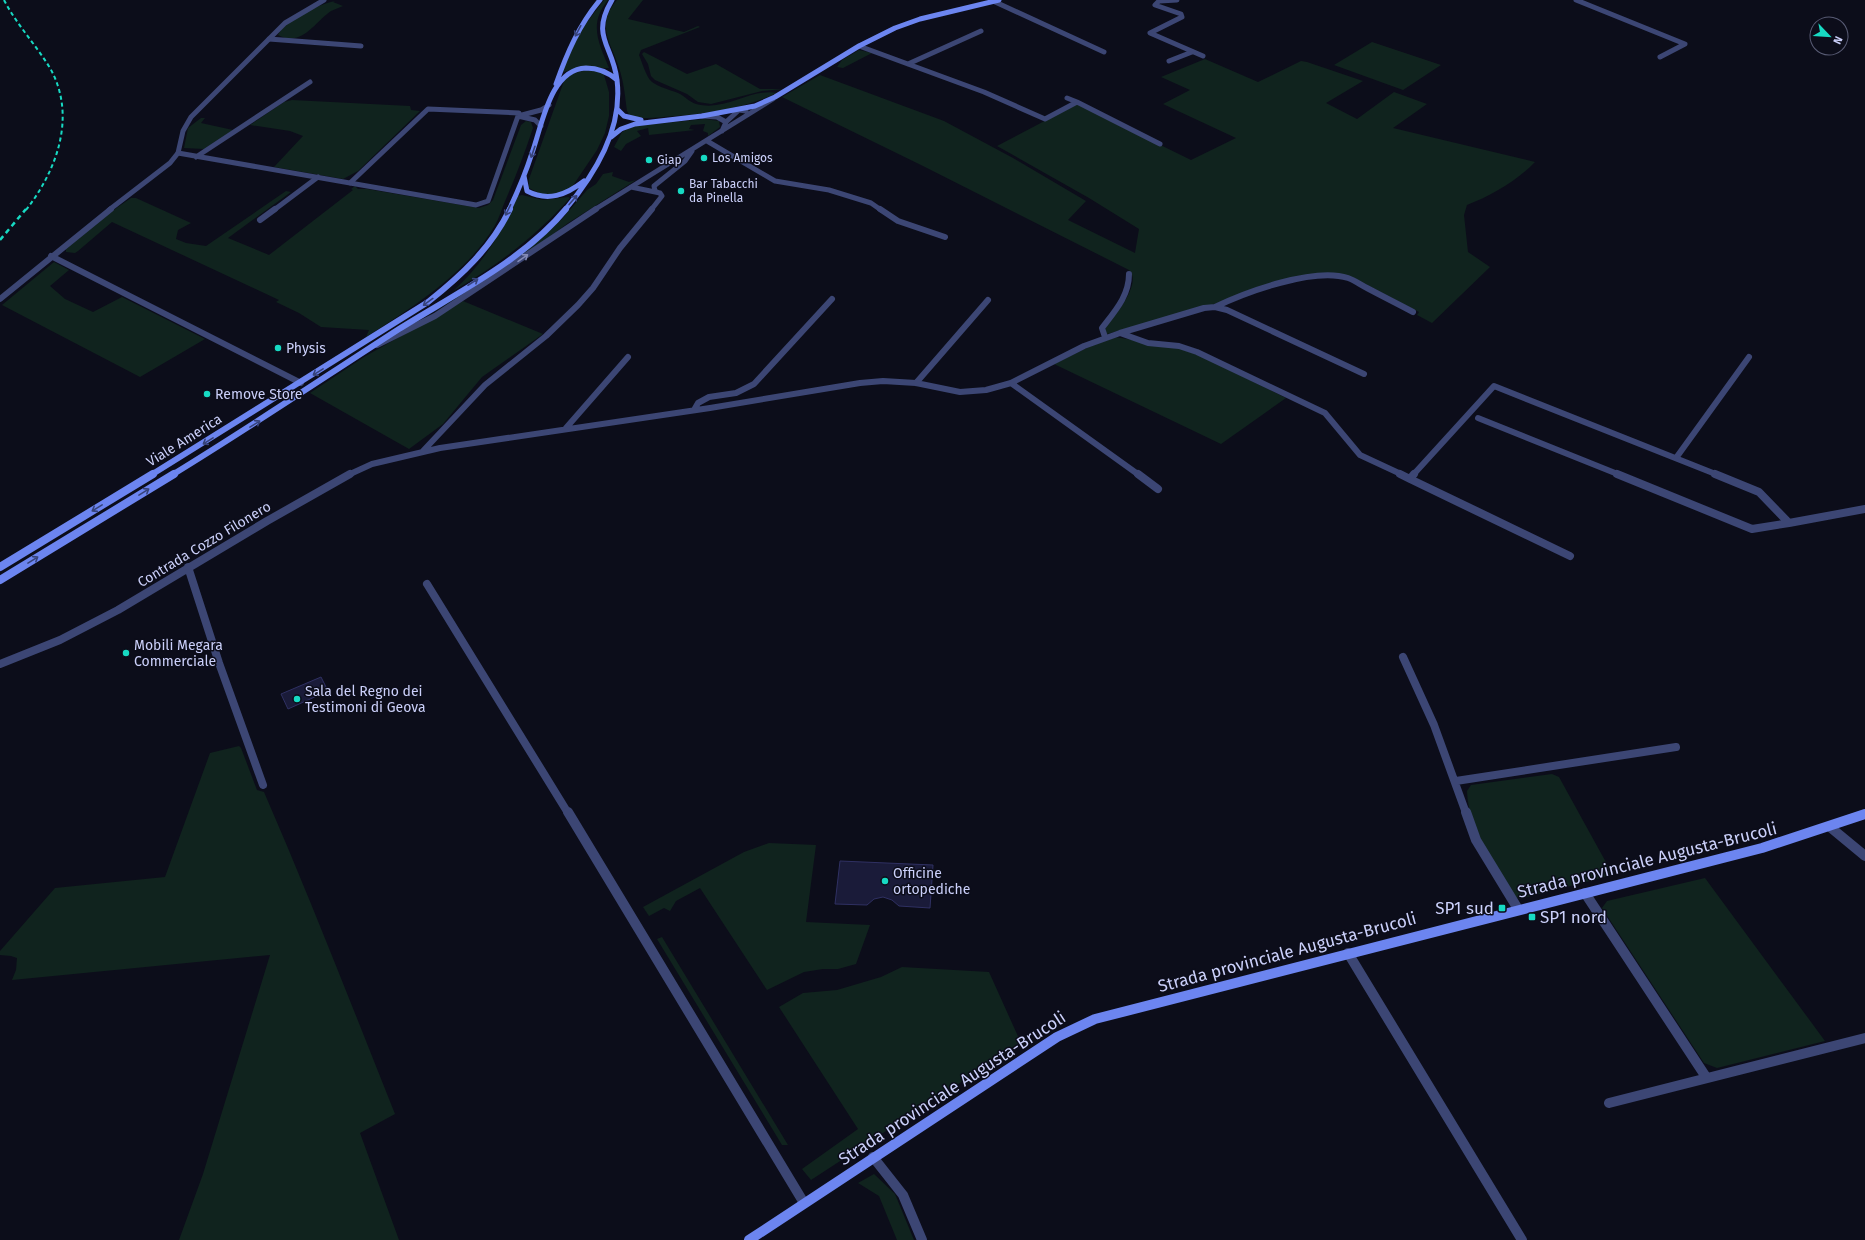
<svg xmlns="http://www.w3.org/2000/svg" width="1865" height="1240" viewBox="0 0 1865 1240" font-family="'Fira Sans',sans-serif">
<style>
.green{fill:#10231e}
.building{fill:#1a1b39;stroke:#2f3062}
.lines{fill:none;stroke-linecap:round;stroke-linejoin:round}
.minor-far3{stroke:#3c4674;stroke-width:5}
.minor-far2{stroke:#3c4674;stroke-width:6}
.minor-far1{stroke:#3c4674;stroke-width:8}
.minor{stroke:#3c4674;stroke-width:10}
.tertiary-far1{stroke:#3c4674;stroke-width:5}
.tertiary{stroke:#3c4674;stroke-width:6}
.secondary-far3{stroke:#6c85f0;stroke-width:5}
.secondary-far2{stroke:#6c85f0;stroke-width:6}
.secondary-far1{stroke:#6c85f0;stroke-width:8}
.secondary{stroke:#6c85f0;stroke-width:10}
.rail-far1{stroke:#17dac3;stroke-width:2;stroke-dasharray:4 3;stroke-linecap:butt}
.rail{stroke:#17dac3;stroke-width:2.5;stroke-dasharray:5 4;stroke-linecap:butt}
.oneway{stroke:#37437a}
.oneway2{stroke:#848bb7}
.poi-dot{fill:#17dac3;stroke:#0c0d1a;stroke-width:1.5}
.labels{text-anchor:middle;stroke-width:3;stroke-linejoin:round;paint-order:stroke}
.far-poi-label{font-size:12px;fill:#cbd0fa;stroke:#0c0d1a;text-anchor:start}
.poi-label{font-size:14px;fill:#cbd0fa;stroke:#0c0d1a;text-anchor:start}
.street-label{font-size:14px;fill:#cbd0fa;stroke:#0c0d1a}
.near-street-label{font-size:17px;fill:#cbd0fa;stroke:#0c0d1a}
.near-poi-label{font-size:17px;fill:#cbd0fa;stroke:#0c0d1a;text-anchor:end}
</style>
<rect width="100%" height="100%" fill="#0c0d1a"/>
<!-- green -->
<path class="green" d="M604,0H608C588,24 599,43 609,68L574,69L564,72L562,71L581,30Z
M617,0H643L628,19L684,32L698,26L700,27L641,50L639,55C642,62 646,77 652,82C659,87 670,90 678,93C685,96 689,102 696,104C726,112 750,88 777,93C745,108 711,113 676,116C660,117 645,120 630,116L627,111C625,97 624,82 619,68C611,42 595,26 617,0Z
M335,1L333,2L343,6C339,8 335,9 331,11C315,22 301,48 278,35C285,20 319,4 335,1Z
M1372,42L1441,65L1403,90L1334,65Z
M859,50L872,53L843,68L837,67L842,60Z
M644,52L687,74L716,64L760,89H784L762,91L711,104L698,102L687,94L655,80L651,76L648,64L642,54Z
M1205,59L1258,82L1301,61L1307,62L1363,81L1326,103L1357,119L1394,92L1427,104L1393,128L1535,162C1518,180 1491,196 1467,205L1464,215L1468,252L1490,267L1432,323L1417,315L1419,312L1352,277L1295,278L1208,306L1107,334L1105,328C1114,317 1143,283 1129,270L923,166L782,97L820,75L944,121L1013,158L1086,201L1068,220L1135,253L1139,229L1089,198L997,146L1077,104L1191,160L1236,138L1163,104L1190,90L1161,77Z
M590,70L601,72L604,75L609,92V116L605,133L597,150L572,187L561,193L543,195L529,188V179L564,81C570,73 580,71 590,70Z
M292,100L410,106L411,110L420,111L358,171L343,179L274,167L303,136L290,131L250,125L284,102Z
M201,118H205L201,123L233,130L204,149L184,148L188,128Z
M705,119L719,121L720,127L708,136V133L703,131L705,124L691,125L689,129L695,130L649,135L648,128L637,131L641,136L626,144L621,151L614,147L622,132L634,126Z
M526,121L531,122L533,128C525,152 516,176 506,199C502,208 499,219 494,227C466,274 410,309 366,337L369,330L321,327L299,313L276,302L279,300L112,222L78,251L75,253L66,252V249L115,209L131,198H136L191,223L178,230L176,239L186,243L206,246L286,191L291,192L228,238L269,255L353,190L351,189L355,186L358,189H367L479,208L488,205L493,200L521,125Z
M613,172L612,176L629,182L636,180L568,223L521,258L420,321L494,273L531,246L560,221L587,190L596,184L603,174Z
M522,195L543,200L568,197L570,198C537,235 496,267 453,291C483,264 502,232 518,196Z
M54,262L69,270L50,286L65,299L93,312L122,297L205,339L140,377L2,305Z
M463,301L543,334L482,377L443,424L409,449L310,393L364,357Z
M1115,337L1175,347L1195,353L1286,398L1221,444L1054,364L1089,347Z
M239,746L241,748L257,790L264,792C310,898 352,1006 395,1114L360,1133L399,1240H179L203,1174L270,955L12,980L16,970L17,958L11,956L0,955V951L55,888L165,877L210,753Z
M1552,774L1559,777L1613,875L1520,899L1515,897C1496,866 1468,829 1467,791L1471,785Z
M769,843L816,845L806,922L870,925L856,964L838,969H823L804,972L767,990L700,888L676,901L670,911L664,908L649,916L643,907L744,852Z
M1705,878L1825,1041L1717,1068L1704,1063L1602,908L1607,901Z
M662,937L788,1145H782L657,939Z
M902,967L989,972L1021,1043L811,1180L802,1169L858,1129L779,1007L803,993L837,990L881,977Z
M874,1174L895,1194L914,1240H897L879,1196L858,1183Z"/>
<!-- building -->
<path class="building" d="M321,677L328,691L288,709L281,694Z
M840,861L933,865L930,908L899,906L892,900L883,897L874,899L867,905L835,904Z"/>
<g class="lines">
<!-- minor-far3 -->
<path class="minor-far3" d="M1177,0L1159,1L1155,5L1181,14L1182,17L1150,33L1203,56
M1576,0L1685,44L1660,57
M993,1L1104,52
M269,39L361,46
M859,46L984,92L1045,119L1077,102L1160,144
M1169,61L1192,52
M908,64L981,31
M1067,98L1077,102
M522,115L541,110L549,105
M702,116L717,117L726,122L722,131
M726,122L739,110L746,111
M707,141L775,181L829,190L871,203L881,210
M178,153L476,205L488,201L518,116
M196,157L310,82
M350,183L428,109L519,113L518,116L535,120L541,126
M631,187L660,193L662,196L651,210
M659,193L655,191L654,186L685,161L692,151
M274,210L318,177
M594,210L773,99"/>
<!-- minor-far2 -->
<path class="minor-far2" d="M880,209L898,221L945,237
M260,220L275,209
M51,256L301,383
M1215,307C1246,292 1314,267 1348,278C1354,280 1361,285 1367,288C1382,296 1398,304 1413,312
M1120,333L1204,308L1215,307L1227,310L1364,374
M1105,337L1102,328C1115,311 1129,296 1129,274
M377,345L435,316L596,209
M916,383L988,300
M1011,383L1139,475
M694,410L698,403L709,397L736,393L754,384L832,299
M1478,418L1620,475
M566,428L628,357
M423,451L485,385L546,336L578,305L593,288L620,248L652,209
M1676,458L1749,357
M348,475L372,464L440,448L710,408L860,383L883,381L916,383L960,392L986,390L1011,383L1084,346L1120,333L1148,343L1179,346L1197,352L1325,413L1360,455L1403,475
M1413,475L1494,386L1718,475"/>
<!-- minor-far1 -->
<path class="minor-far1" d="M1138,474L1158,489
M1400,474L1410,479L1414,474
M1617,474L1752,529L1789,523
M1715,474L1759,492L1789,523L1865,509
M1410,479L1570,556
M188,567L219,663L263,785
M427,584L568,813
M1403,657L1434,725L1466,813
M0,664L60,640L118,610L267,521L350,474
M1456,781L1676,747"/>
<!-- minor -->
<path class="minor" d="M568,812L804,1203
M1466,812L1476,840L1518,909
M1830,827L1865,856
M1585,893L1706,1077
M1348,953L1522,1240
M1609,1103L1865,1038
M873,1157L903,1195L922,1240"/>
<!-- tertiary-far1 -->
<path class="tertiary-far1" d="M109,210L170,163L178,153L183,131L191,117L285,23L324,0"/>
<!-- tertiary -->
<path class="tertiary" d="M0,299L111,209"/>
<!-- secondary-far3 -->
<path class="secondary-far3" d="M556,84C567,53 579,25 600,0
M617,109L624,116L641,120
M611,137L621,129L635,124L702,116L755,106L775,97L859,46L895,28L920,19L999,0
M524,176L527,191C548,202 566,195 584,181
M509,210C518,191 526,172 532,153C542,126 550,69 586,68C598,68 608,72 617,80
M565,210C595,174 623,129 617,80C613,45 590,37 612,0"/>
<!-- secondary-far2 -->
<path class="secondary-far2" d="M151,475L428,302C462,275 491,248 510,209
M172,475C249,428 323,378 399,329C455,294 524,260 566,209"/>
<!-- secondary-far1 -->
<path class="secondary-far1" d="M0,567L153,474
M0,580L174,474"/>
<!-- secondary -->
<path class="secondary" d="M749,1240L1057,1037L1095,1019L1762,848L1865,814"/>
<!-- rail-far1 -->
<path class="rail-far1" d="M4,0C17,25 36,45 50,68C77,116 57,170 26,210"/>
<!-- rail -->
<path class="rail" d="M0,240L26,209"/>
</g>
<!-- one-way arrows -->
<defs><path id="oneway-shaft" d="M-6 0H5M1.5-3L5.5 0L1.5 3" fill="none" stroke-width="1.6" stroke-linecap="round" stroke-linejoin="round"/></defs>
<g class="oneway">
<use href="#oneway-shaft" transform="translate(578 31) rotate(118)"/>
<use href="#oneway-shaft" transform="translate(533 152) rotate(109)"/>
<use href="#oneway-shaft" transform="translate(573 200) rotate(-49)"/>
<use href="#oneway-shaft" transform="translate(508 210) rotate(116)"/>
<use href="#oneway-shaft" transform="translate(473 282) rotate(-33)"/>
<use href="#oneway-shaft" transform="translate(428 302) rotate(144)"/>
<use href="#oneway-shaft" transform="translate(318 372) rotate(148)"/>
<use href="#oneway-shaft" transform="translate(255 424) rotate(-32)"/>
<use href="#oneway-shaft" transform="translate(208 441) rotate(148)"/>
<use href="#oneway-shaft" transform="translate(144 492) rotate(-32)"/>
<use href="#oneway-shaft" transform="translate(97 508) rotate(149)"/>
<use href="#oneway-shaft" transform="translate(33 560) rotate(-32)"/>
</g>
<use class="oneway2" href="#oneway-shaft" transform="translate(523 258) rotate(-35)"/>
<!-- markers -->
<g class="poi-dot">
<circle cx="704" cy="158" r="4"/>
<circle cx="649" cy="160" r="4"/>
<circle cx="681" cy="191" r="4"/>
<circle cx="278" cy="348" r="4"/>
<circle cx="207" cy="394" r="4"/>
<circle cx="126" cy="653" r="4"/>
<circle cx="297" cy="699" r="4"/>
<circle cx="885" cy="881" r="4"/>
<rect x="1498" y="904" width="8" height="8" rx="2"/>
<rect x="1528" y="913" width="8" height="8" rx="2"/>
</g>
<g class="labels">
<!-- far-poi labels -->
<g class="far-poi-label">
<text x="712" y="162">Los Amigos</text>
<text x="657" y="164">Giap</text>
<text x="689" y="188">Bar Tabacchi<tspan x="689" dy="14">da Pinella</tspan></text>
</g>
<!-- poi labels -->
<g class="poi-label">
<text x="286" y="353">Physis</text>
<text x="215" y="399">Remove Store</text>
<text x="134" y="650">Mobili Megara<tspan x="134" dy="16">Commerciale</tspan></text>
<text x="305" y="696">Sala del Regno dei<tspan x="305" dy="16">Testimoni di Geova</tspan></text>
<text x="893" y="878">Officine<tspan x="893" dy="16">ortopediche</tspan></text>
</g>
<!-- street labels -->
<g class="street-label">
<text transform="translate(184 440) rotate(-32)" y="5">Viale America</text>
<text transform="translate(204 544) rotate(-31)" y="5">Contrada Cozzo Filonero</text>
</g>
<!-- near-street labels -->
<g class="near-street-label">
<text transform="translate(1647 860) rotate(-14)" y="6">Strada provinciale Augusta-Brucoli</text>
<text transform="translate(1287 952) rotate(-15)" y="6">Strada provinciale Augusta-Brucoli</text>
<text transform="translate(952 1088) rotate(-33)" y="6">Strada provinciale Augusta-Brucoli</text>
</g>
<!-- near-poi labels -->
<g class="near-poi-label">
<text x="1494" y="914">SP1 sud</text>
<text x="1540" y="923" text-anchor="start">SP1 nord</text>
</g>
</g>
<!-- north arrow -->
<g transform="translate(1829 36) rotate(115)"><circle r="19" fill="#0c0d1a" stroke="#585b74"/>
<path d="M0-3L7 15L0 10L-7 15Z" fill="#17dac3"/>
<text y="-6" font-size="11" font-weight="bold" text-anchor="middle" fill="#cbd0fa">N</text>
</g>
</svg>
